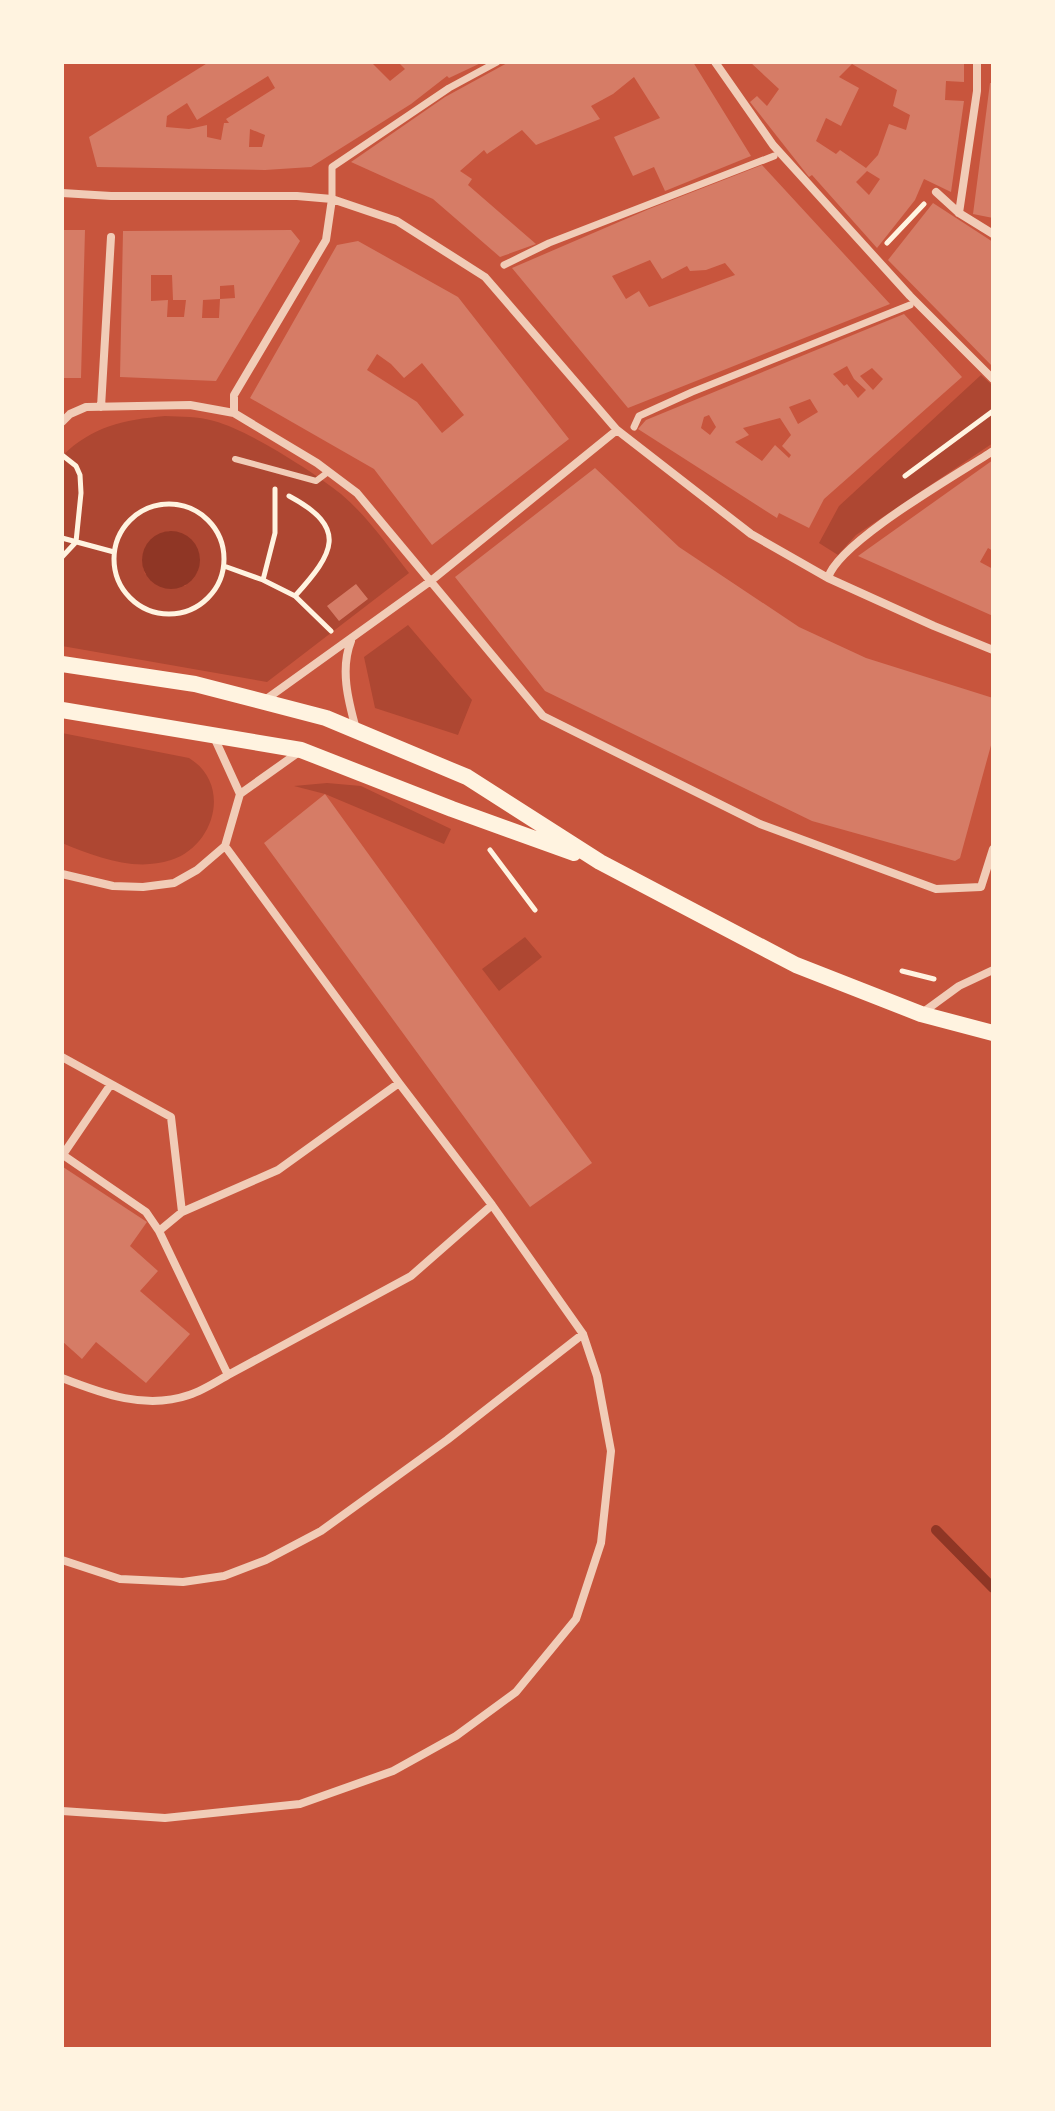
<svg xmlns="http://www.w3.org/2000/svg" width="1055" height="2111" viewBox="0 0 1055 2111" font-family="Raleway,sans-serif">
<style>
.green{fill:#ae4732;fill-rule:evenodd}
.water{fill:#8f3625}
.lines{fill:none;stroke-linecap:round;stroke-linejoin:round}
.stream{stroke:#8f3625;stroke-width:10}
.building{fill:#d67c66;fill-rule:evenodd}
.path{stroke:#fff3e0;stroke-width:5}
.service{stroke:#f1ccb7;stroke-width:6}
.pedestrian{stroke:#f1ccb7;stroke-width:7}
.minor{stroke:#f1ccb7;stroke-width:8}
.secondary{stroke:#fff3e0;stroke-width:16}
</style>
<rect width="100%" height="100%" fill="#c8553d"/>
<!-- green -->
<path class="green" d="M981,375L993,386V443L856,535L838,555L819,543L839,506Z
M165,416C181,417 198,416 214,421C248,430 312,471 341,494C367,516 388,546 409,573L267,682L62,646V456C93,426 123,420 165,416ZM169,531L198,571L185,586L145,574C138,553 148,535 169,531Z
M408,625L472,700L458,735L375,708L364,657Z
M62,733L189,758C232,784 215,846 171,860C134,872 96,857 62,843Z
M327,783L361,786L451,829L444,844L325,794L294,786Z
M525,937L542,957L499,991L482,969Z"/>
<!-- water -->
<path class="water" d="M142 560a29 29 0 1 1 58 0a29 29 0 1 1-58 0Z"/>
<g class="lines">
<!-- stream -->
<path class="stream" d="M936,1530L993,1588"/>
</g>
<!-- building -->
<path class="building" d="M209,62H371L390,81L405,69L398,62H483L449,78L447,76L411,104L311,167L265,170L97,167L89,137ZM268,76L275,88L226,119L229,123H224L221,140L207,137V125L189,129L166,127L167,116L187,103L197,120ZM250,129L265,135L262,147H249Z
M509,62H693L751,156L665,191L654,167L633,176L614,137L660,118L634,77L613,94L591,106L600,119L536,145L522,130L487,154L484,150L460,171L472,179L468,185L536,244L500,257L433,199L351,162L445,97Z
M750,62H964V82L946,81L945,100L964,101L951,192L924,179L915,200L877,248L812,175L809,177L750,102L757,96L767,106L779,89ZM852,64L897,90L893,106L910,115L906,130L889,124L878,155L866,168L840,150L836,154L816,141L826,118L841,126L859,88L839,77ZM867,171L880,179L869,195L856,182Z
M990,83H993V218L973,214Z
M762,165L890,304L628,408L512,268L649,209ZM650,260L662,279L687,266L690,271L706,270L725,263L735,275L649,307L639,291L626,299L612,276Z
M933,203L993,242V367L888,260Z
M62,230H85L81,378H62Z
M291,230L300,241L216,381L120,377L123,231ZM151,275H172L173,300H186L184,317H167L168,300L151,301ZM234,285L235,298L220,299L219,318H202L203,300L220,299V286Z
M358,241L458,297L569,439L432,545L374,469L250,398L337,245ZM377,354L391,364L404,378L422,363L464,415L442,433L417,402L367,370Z
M904,314L962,377L824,499L809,528L779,513L777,518L638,429L646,420ZM847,366L854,379L866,390L858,398L847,384L844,386L833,374ZM872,368L883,379L873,390L860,376ZM810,399L818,412L798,424L789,407ZM709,415L716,427L710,435L701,428L704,417ZM780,418L791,435L782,446L791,455L789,458L775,445L762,461L735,442L749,435L743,428Z
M993,460V551L988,548L980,562L993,569V616L858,556Z
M595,468L679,547L799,627L866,658L993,698V738L960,858L955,861L812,821L545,691L455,577Z
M356,584L368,599L339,621L327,606Z
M325,794L592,1163L530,1207L264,843Z
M63,1167L147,1222L130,1246L158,1271L140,1291L190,1334L146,1383L96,1342L82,1359L62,1341Z"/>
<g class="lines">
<!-- path -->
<path class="path" d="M887,243L924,204
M62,455L76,466L80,475L81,493L76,542L62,557
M905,476L993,411
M289,496C349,528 334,553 295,596
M114 559a55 55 0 1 1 110 0a55 55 0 1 1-110 0Z
M62,538L114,552
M224,566L263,580L295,596L331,631
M263,580L275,533V489
M490,850L535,910
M902,971L934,979"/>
<!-- service -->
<path class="service" d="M235,459L316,481L328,472"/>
<!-- pedestrian -->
<path class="pedestrian" d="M332,199V167L449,88L497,62
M504,265L549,243L774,156
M634,427L639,416L692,392L910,305"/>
<!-- minor -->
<path class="minor" d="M715,62L773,145L910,296L993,379
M936,192L959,213L993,234
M62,193L111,196H297L332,199L397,221L485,277L617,430L751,534L828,578L934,626L993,650
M959,213L977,91V62
M101,407L111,237
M234,413V395L326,240L332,199
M62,422L70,414L86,407L190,405L234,413L317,463L357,493L543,716L760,824L936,889L981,887L993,849
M828,578C838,542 958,474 993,451
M351,641C340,669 348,700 356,729
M265,700L432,580L617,430
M214,737L240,794
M62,874L113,886L143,887L174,883L197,870L225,846L240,794L299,752
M922,1013L959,986L993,970
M62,1057L171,1117L182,1212
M62,1156L111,1084
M159,1231L182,1212L278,1170L399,1083
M228,1375L411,1276L492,1205
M62,1378C103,1394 146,1410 189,1395C202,1391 216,1382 228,1375L159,1231L146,1212L63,1155
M62,1560L120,1579L183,1582L224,1576L266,1560L321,1531L447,1440L583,1334
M62,1811L165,1818L300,1804L393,1771L456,1736L516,1692L576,1619L601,1543L611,1451L597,1376L583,1334L492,1205L399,1083L225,846"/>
<!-- secondary -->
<path class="secondary" d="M62,664L195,684L326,718L467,777L600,862L796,965L921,1014L993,1033
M62,710L301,750L452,809L574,853"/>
</g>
<!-- border -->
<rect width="1055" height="2111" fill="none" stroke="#fff3e0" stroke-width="128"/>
</svg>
